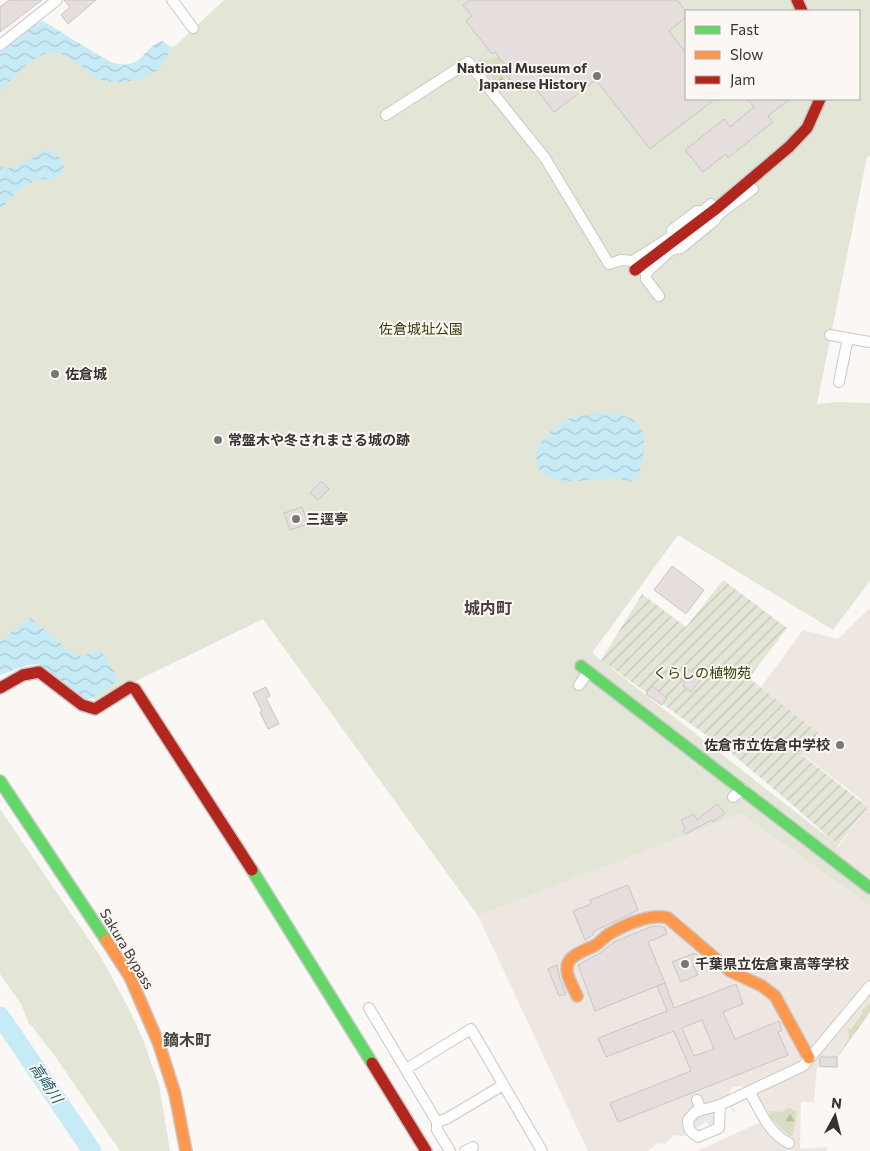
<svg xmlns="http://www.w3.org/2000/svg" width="870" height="1151" viewBox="0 0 870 1151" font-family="Commissioner,'Noto Sans JP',sans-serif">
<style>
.built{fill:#eee7e1}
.green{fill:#e3e6d6;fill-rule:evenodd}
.forest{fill:url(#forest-firs)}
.garden{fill:url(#garden-furrows)}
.water{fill:url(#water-waves)}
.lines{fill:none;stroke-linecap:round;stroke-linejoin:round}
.river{stroke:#c6eaf6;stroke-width:19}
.building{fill:#e5dedd;stroke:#c8c6c5;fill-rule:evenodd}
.street-casing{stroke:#cac8c6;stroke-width:12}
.fast-casing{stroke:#cac8c6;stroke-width:14}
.slow-casing{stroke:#cac8c6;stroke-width:14}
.jam-casing{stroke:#cac8c6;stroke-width:14}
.street{stroke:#fefefe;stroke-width:10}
.fast{stroke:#63d668;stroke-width:11}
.slow{stroke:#ff974d;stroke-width:11}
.jam{stroke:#b3261e;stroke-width:11}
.poi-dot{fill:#7a7876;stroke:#fcf7f3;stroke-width:2}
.labels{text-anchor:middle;stroke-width:4;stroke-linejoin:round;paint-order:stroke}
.poi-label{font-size:14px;font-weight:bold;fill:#353331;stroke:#fcf7f3;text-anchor:start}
.park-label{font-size:14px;fill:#333b08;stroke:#fcf7f3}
.street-label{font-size:14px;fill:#353331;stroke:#fcf7f3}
.water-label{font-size:15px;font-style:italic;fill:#155b6d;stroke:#fcf7f3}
.quarter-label{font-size:16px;font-weight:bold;fill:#45413e;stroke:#fcf7f3}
</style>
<defs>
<pattern id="forest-firs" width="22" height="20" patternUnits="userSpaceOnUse" patternTransform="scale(1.25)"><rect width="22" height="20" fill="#d8ddc4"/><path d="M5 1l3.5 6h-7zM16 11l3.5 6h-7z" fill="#babea9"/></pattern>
<pattern id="garden-furrows" width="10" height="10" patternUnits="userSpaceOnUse" patternTransform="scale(1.25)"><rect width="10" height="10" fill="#e3e6d6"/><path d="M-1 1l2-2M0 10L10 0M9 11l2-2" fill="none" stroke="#c3c6b8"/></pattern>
<pattern id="water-waves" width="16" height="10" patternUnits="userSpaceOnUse" patternTransform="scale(1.25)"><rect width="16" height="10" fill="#c6eaf6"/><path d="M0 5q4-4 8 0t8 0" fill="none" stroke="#abc9d3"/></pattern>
</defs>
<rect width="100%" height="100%" fill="#faf7f5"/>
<!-- built -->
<path class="built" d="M870,608V880L853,868L837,848L868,807L857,796L802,754L818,735L761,687L803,630L838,639Z
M741,814L870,906V1012L839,1055L837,1068H817L814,1102H801L800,1149L827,1147V1151H697L761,1122L749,1086L732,1087L728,1096V1103L736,1111L733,1112L730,1107H726L724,1112L725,1118L723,1121L711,1126L706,1122L683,1136L674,1135L666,1143L657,1144L647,1151H588L478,916Z"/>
<!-- green -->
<path class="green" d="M224,0H870V156L867,157L817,404L838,402L870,403V581L833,630L678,535L592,653L838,845L837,848L853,868L870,880V906L741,814L478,916L263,619L134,682H126L95,700L91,698L86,699L38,664L26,665L0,675V49L42,21C65,30 110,76 135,62C144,57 150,47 159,42L162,41L169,46L174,47ZM686,11H859V99H686Z
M0,809L102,959L129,1009L142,1037L159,1085L170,1151H120L50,1049L48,1048L31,1025L29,1024L21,1004L0,974Z"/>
<!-- forest -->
<path class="forest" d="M499,58L502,62L500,65L504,71L505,79L498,83L492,82V79L488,69H479L478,61L481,59L488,61L490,59Z
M870,1004V1012L839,1055V1053L847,1043L849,1036L848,1029H851L862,1014V1010Z
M790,1108L797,1112L793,1135L790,1136L769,1117L771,1111L783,1112L786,1109Z"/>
<!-- garden -->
<path class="garden" d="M723,580L787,628L749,678L818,733L802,755L868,807L838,845L788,801L730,752L601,660L642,594L686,627Z"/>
<!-- water -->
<path class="water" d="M42,21L114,64C146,68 140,49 162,41L169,46C172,76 121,89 99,79C83,71 67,49 48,53C31,56 12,79 0,92V51L33,25Z
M45,150C55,151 71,163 61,173C54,181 43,178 35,181C20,186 9,198 0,211V167C15,172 31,157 45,150Z
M597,413C633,413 651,422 642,461C640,469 639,477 632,482C626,481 620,478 613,478C591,477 574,486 552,478C518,465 546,430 566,420C575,415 587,415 597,413Z
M29,618L33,620L73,654L82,656L101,650L119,679L118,681L93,697L86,699L38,664L26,665L0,675V641Z"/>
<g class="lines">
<!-- river -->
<path class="river" d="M0,1016L92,1151"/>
</g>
<!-- building -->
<path class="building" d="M9,0H42L0,32V7Z
M64,0H96L68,24L61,15L70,7Z
M470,0H677L686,11V17L669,31L686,53V99H715L650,149L596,80L554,112L531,83L520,92L504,72L508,69L495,52L492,54L466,21L472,16L463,5Z
M747,99H790L768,116L773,122L728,158L726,154L703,172L685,150L724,119L730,127L754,107Z
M321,481L329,489L318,500L310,493Z
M302,507L308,524L290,530L284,513Z
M672,566L704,590L686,614L654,590Z
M683,665L701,679L691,692L683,686L685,682L676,675Z
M652,686L667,698L662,705L646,694Z
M266,687L270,696L266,698L279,724L268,729L260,712L262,711L253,693Z
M717,804L725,813L713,822L712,820L685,834L683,831L685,829L681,820L694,814L697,820Z
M628,885L638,910L605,926L593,932L594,934L585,940L573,911L591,904L590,900Z
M660,926L665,928L667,934L648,942L665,983L595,1011L578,965L600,953L614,942L650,927Z
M695,953L703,961L693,965L698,975L681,982L672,962Z
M557,965L560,979L566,994L559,996L548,969Z
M665,983L674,1008L736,984L743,1004L723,1012L735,1039L779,1021L782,1031L778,1032L788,1055L618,1122L610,1103L691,1071L674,1031L606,1057L598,1038L667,1011L657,986ZM702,1020L714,1049L694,1056L682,1028Z
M820,1057H837V1067L820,1066Z"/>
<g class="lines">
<!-- street casing -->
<g class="street-casing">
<path id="street" d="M172,0L193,28
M0,45L57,0
M386,115L468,62L545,158L609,264L621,260L633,261L672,236V230L697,211L702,212L711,204
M659,296L646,279V275L648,271L671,250L681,248L714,221L719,214L753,189
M830,335L870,342
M839,382L848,338
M579,685L588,672
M733,797L743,789
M369,1008L437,1122V1130L450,1151
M406,1069L471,1029L542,1151
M749,1091C760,1110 768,1133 789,1143
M697,1100L701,1110
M720,1105L719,1128L698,1137C690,1132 688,1129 688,1120L695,1112L720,1105L803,1066L870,986
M437,1122L448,1118L503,1085
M465,1151L473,1147"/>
</g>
<!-- fast casing -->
<g class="fast-casing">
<path id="fast" d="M581,666L870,888
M0,781L106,940
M252,870L372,1063"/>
</g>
<!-- slow casing -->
<g class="slow-casing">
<path id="slow" d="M106,940L130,977L159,1044L175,1094L186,1151
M577,996C573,986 564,974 568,963C572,954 586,950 594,946C600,943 604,937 609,934C624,925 651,913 668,918L730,971L762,986L775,996L809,1058"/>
</g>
<!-- jam casing -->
<g class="jam-casing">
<path id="jam" d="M797,0L802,11
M635,270L717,208L789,147L807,128L820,99
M0,688L23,675L39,672L82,705L95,709L130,687L135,689L252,870
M372,1063L426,1151"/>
</g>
<!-- street -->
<use href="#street" class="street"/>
<!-- fast -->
<use href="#fast" class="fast"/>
<!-- slow -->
<use href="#slow" class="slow"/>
<!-- jam -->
<use href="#jam" class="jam"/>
</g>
<!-- markers -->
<g class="poi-dot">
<circle cx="597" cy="76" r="5"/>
<circle cx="55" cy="374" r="5"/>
<circle cx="218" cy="440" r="5"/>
<circle cx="296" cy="519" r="5"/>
<circle cx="840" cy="745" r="5"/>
<circle cx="685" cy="964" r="5"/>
</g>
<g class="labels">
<!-- poi labels -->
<g class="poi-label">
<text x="587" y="73" text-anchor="end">National Museum of<tspan x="587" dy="16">Japanese History</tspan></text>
<text x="65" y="379">佐倉城</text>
<text x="228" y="445">常盤木や冬されまさる城の跡</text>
<text x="306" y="524">三逕亭</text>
<text x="830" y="750" text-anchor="end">佐倉市立佐倉中学校</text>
<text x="695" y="969">千葉県立佐倉東高等学校</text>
</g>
<!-- park labels -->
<g class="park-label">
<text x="421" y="334">佐倉城址公園</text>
<text x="702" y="678">くらしの植物苑</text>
</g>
<!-- street labels -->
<g class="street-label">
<text transform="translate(127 949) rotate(59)" y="5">Sakura Bypass</text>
</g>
<!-- water labels -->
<g class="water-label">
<text transform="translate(46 1083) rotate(56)" y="5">高崎川</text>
</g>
<!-- quarter labels -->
<g class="quarter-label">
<text x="488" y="614">城内町</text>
<text x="187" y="1046">鏑木町</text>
</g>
</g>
<!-- legend -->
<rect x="685" y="10" width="175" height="90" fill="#fcf7f3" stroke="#aca9a5"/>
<rect x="695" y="26" width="25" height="8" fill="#63d668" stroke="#aca9a5"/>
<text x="730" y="35" font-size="15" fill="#353331">Fast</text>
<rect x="695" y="51" width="25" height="8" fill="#ff974d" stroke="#aca9a5"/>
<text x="730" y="60" font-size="15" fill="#353331">Slow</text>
<rect x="695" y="76" width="25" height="8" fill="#b3261e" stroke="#aca9a5"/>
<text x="730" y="85" font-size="15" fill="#353331">Jam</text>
<!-- north arrow -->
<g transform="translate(835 1116) rotate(7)" stroke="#fcf7f3" stroke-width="4" paint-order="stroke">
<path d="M0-4L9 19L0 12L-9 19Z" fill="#353331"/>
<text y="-8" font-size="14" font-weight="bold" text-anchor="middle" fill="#353331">N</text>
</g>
</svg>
